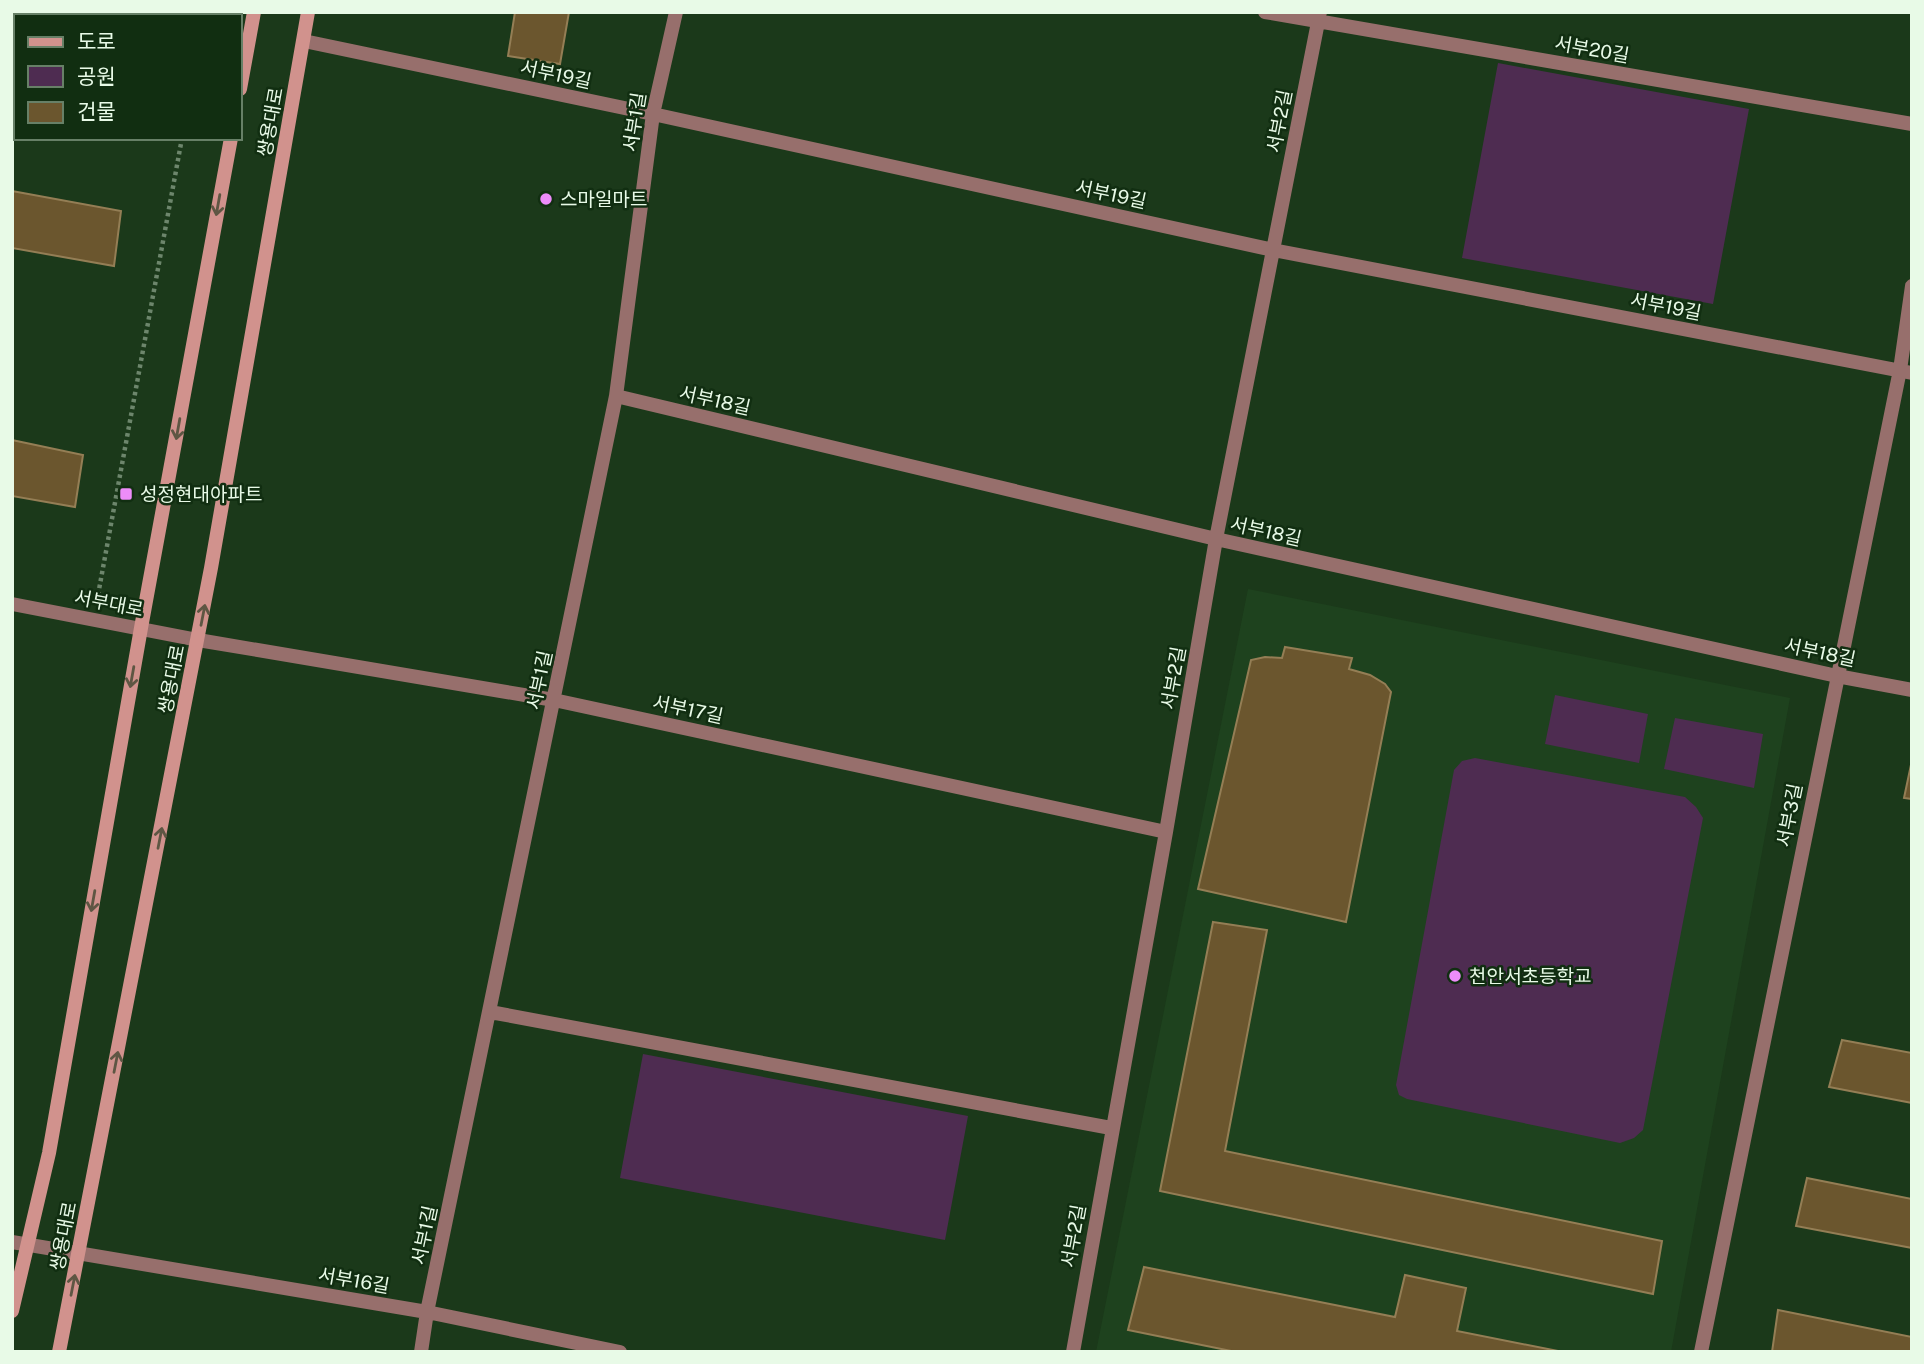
<svg xmlns="http://www.w3.org/2000/svg" width="1924" height="1364" viewBox="0 0 1924 1364" font-family="'Public Sans','Noto Sans KR',sans-serif">
<style>
.built{fill:#1e421e}
.green{fill:#4e2c51}
.building{fill:#6b562e;stroke:#947e55;stroke-width:2}
.lines{fill:none;stroke-linecap:round;stroke-linejoin:round}
.path{stroke:#6d866c;stroke-width:4.5;stroke-dasharray:3.5 3.5;stroke-linecap:butt}
.minor{stroke:#976f6c;stroke-width:14}
.secondary{stroke:#d1928d;stroke-width:14}
.oneway{stroke:#5e5643}
.poi-dot{fill:#ed8cf9;stroke:#112e11;stroke-width:2.5}
.labels{text-anchor:middle;stroke-width:5;stroke-linejoin:round;paint-order:stroke}
.street-label{font-size:19px;fill:#e8fae7;stroke:#112e11}
.poi-label{font-size:19px;fill:#e8fae7;stroke:#112e11;text-anchor:start}
</style>
<rect width="100%" height="100%" fill="#1b391a"/>
<!-- built -->
<path class="built" d="M1248,589L1790,698L1671,1352H1096Z"/>
<!-- green -->
<path class="green" d="M1498,63L1749,109L1713,304L1462,258Z
M1555,695L1648,714L1639,763L1545,744Z
M1675,718L1763,734L1754,788L1664,769Z
M1475,758L1685,797L1696,807L1703,818L1643,1130L1634,1138L1620,1143L1407,1099L1399,1095L1396,1085L1454,770L1462,761Z
M643,1054L968,1116L945,1240L620,1178Z"/>
<!-- building -->
<path class="building" d="M12,12H70L69,16H16V19L12,18Z
M515,12H569L560,64L508,56Z
M12,191L121,211L114,266L12,248Z
M12,440L83,455L75,507L12,496Z
M1285,647L1352,658L1349,669L1370,675L1385,684L1391,692L1346,922L1198,889L1251,660L1265,657L1282,658Z
M1912,760V799L1904,798Z
M1213,922L1267,930L1225,1151L1662,1241L1653,1294L1160,1191Z
M1842,1040L1912,1053V1103L1829,1087Z
M1807,1178L1912,1199V1248L1796,1226Z
M1144,1267L1395,1317L1405,1275L1466,1288L1457,1331L1563,1352H1236L1128,1330Z
M1778,1310L1912,1337V1352H1772Z"/>
<g class="lines">
<!-- path -->
<path class="path" d="M204,16L205,12
M98,595L182,138"/>
<!-- minor -->
<path class="minor" d="M1265,12L1912,124
M304,41L653,114L1273,250L1912,373
M616,396L1216,539L1837,676L1912,690
M12,604L198,640L554,700L1166,832
M490,1012L1111,1128
M12,1242L427,1312L620,1352
M421,1352L427,1312L616,396L653,114L676,12
M1073,1352L1166,832L1216,539L1320,12
M1701,1352L1900,370L1912,286"/>
<!-- secondary -->
<path class="secondary" d="M240,89L254,12
M12,1311L49,1153L141,628L231,138
M59,1352L211,568L308,12"/>
</g>
<!-- one-way arrows -->
<defs><path id="oneway-shaft" d="M-6 0H5M1.5-3L5.5 0L1.5 3" fill="none" stroke-width="1.6" stroke-linecap="round" stroke-linejoin="round" transform="scale(1.75)"/></defs>
<g class="oneway">
<use href="#oneway-shaft" transform="translate(218 205) rotate(100)"/>
<use href="#oneway-shaft" transform="translate(178 429) rotate(100)"/>
<use href="#oneway-shaft" transform="translate(203 615) rotate(-79)"/>
<use href="#oneway-shaft" transform="translate(132 677) rotate(100)"/>
<use href="#oneway-shaft" transform="translate(160 838) rotate(-79)"/>
<use href="#oneway-shaft" transform="translate(93 901) rotate(100)"/>
<use href="#oneway-shaft" transform="translate(116 1062) rotate(-79)"/>
<use href="#oneway-shaft" transform="translate(73 1285) rotate(-79)"/>
</g>
<!-- markers -->
<g class="poi-dot">
<circle cx="546" cy="199" r="7"/>
<rect x="119" y="487" width="14" height="14" rx="3.5"/>
<circle cx="1455" cy="976" r="7"/>
</g>
<g class="labels">
<!-- street labels -->
<g class="street-label">
<text transform="translate(1592 49) rotate(10)" y="7">서부20길</text>
<text transform="translate(556 74) rotate(12)" y="7">서부19길</text>
<text transform="translate(1279 121) rotate(-79)" y="7">서부2길</text>
<text transform="translate(270 122) rotate(-80)" y="7">쌍용대로</text>
<text transform="translate(634 122) rotate(-81)" y="7">서부1길</text>
<text transform="translate(1111 194) rotate(12)" y="7">서부19길</text>
<text transform="translate(1666 306) rotate(11)" y="7">서부19길</text>
<text transform="translate(715 400) rotate(13)" y="7">서부18길</text>
<text transform="translate(1266 531) rotate(13)" y="7">서부18길</text>
<text transform="translate(109 603) rotate(11)" y="7">서부대로</text>
<text transform="translate(1820 652) rotate(12)" y="7">서부18길</text>
<text transform="translate(1173 678) rotate(-80)" y="7">서부2길</text>
<text transform="translate(171 679) rotate(-79)" y="7">쌍용대로</text>
<text transform="translate(539 680) rotate(-78)" y="7">서부1길</text>
<text transform="translate(688 709) rotate(12)" y="7">서부17길</text>
<text transform="translate(1789 815) rotate(-79)" y="7">서부3길</text>
<text transform="translate(424 1235) rotate(-78)" y="7">서부1길</text>
<text transform="translate(63 1236) rotate(-79)" y="7">쌍용대로</text>
<text transform="translate(1073 1236) rotate(-80)" y="7">서부2길</text>
<text transform="translate(354 1280) rotate(10)" y="7">서부16길</text>
</g>
<!-- poi labels -->
<g class="poi-label">
<text x="560" y="206">스마일마트</text>
<text x="140" y="501">성정현대아파트</text>
<text x="1469" y="983">천안서초등학교</text>
</g>
</g>
<!-- border -->
<rect width="1924" height="1364" fill="none" stroke="#e8fae7" stroke-width="28"/>
<!-- legend -->
<rect x="14" y="14" width="228" height="126" fill="#112e11" stroke="#678067" stroke-width="2"/>
<rect x="28" y="37" width="35" height="10" fill="#d1928d" stroke="#678067" stroke-width="2"/>
<text x="77" y="49" font-size="21" fill="#e8fae7">도로</text>
<rect x="28" y="66" width="35" height="21" fill="#4e2c51" stroke="#678067" stroke-width="2"/>
<text x="77" y="84" font-size="21" fill="#e8fae7">공원</text>
<rect x="28" y="102" width="35" height="21" fill="#6b562e" stroke="#678067" stroke-width="2"/>
<text x="77" y="119" font-size="21" fill="#e8fae7">건물</text>
</svg>
